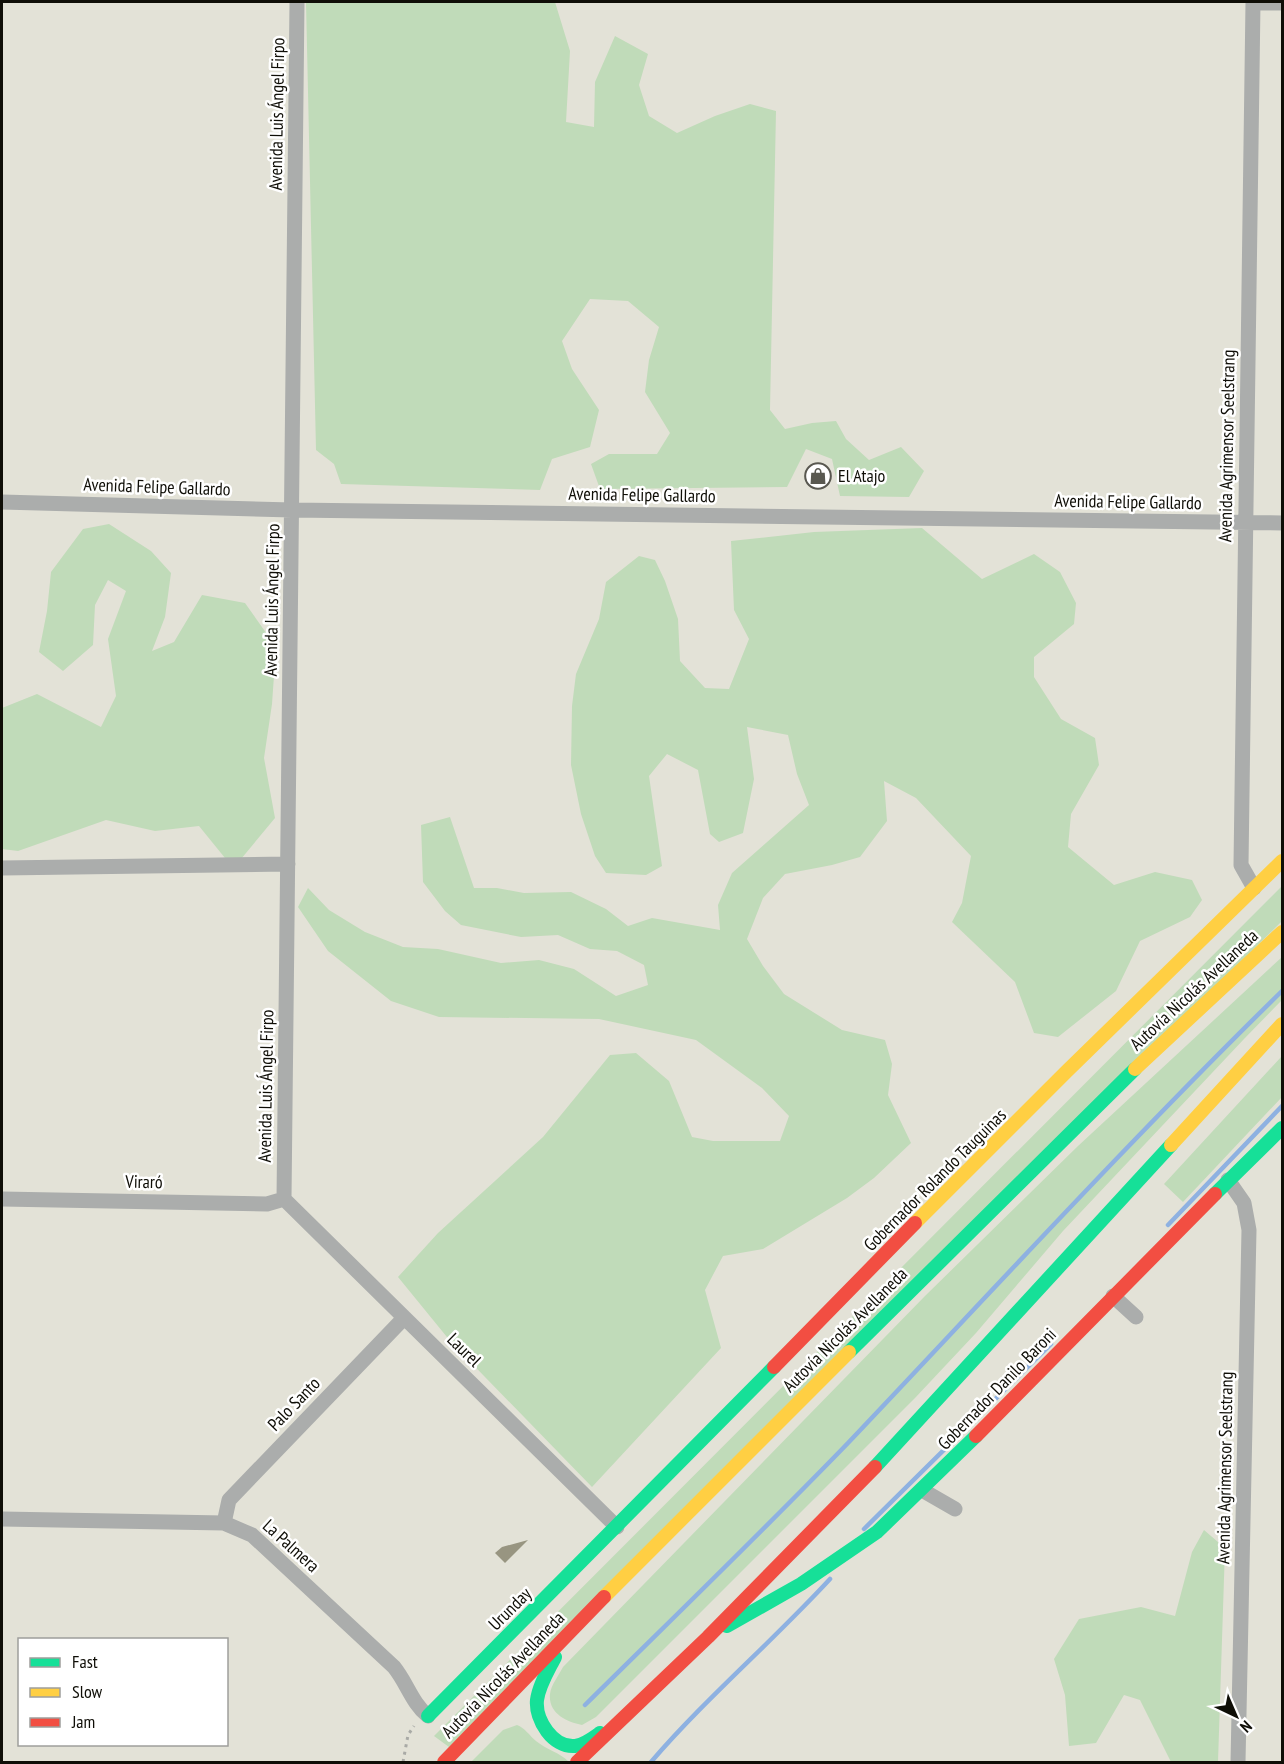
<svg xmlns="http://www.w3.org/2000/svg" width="1284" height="1764" viewBox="0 0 1284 1764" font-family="'PT Sans Narrow',sans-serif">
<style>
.green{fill:#c0dbb9}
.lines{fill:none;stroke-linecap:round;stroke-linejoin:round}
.stream{stroke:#8eb1e1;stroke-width:4.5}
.building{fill:#989581}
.path{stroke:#a9aaa6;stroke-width:3;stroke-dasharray:3 4.5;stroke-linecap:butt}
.street{stroke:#abadac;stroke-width:15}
.fast{stroke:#16e098;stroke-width:14}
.slow{stroke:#ffcf43;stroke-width:14}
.jam{stroke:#f24e42;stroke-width:14}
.labels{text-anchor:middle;stroke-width:5;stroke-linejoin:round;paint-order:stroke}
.street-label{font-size:18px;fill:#0f0e07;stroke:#fff}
.poi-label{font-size:18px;fill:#0f0e07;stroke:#fff;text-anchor:start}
</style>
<rect width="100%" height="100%" fill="#e3e2d7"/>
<!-- green -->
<path class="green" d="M306,2H555L570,51L566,122L594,127L595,82L615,36L648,54L639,85L649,116L677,133L715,116L750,104L776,111L770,410L785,429L812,423L836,421L846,439L869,460L901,447L924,471L909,497L840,496L832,459L806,449L787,487L600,489L591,464L609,454H657L670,433L645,392L649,360L659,327L628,301L590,299L562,341L572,369L599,410L590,447L552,459L540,490L341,484L334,464L316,450Z
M109,524L151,551L171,573L165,617L152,651L174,642L202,595L245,603L276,647L272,704L264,758L275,818L241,859L225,858L199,826L155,831L106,820L18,851L2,849V708L37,694L101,727L116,696L108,639L126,591L108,580L95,605L93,645L63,671L39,652L47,611L51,572L83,529Z
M922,528L982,579L1034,554L1060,572L1076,603L1074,624L1034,657V677L1061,719L1095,738L1099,765L1071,814L1068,847L1114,885L1155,872L1192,880L1202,900L1190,917L1140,941L1116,991L1058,1037L1034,1033L1015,982L952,922L962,903L971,856L916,798L884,781L887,821L860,857L832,865L785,874L763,898L747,939L763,966L784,994L842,1030L885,1040L892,1064L888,1095L911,1143L874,1178L847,1198L763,1249L723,1256L705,1290L721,1348L592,1487L451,1342L398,1277L438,1233L543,1137L610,1055L636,1053L669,1081L692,1137L713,1141H780L789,1116L762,1088L696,1040L599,1019L439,1017L391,1001L328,951L298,907L308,888L329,910L365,932L403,947L438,949L501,963L539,960L574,969L616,996L648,985L644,965L617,951L590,949L558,935L521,937L461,925L445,911L423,882L421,825L450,817L474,888H497L524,893L571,892L606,909L628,926L652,918L720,930L718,905L732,873L809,805L797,774L788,735L747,727L754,779L743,833L719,842L710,834L698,770L667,754L649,776L662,866L646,875L606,873L595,856L581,814L571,765L572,706L576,674L599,619L606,582L639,556L655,560L665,581L678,619L680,661L705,688L729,689L749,639L734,610L731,541L814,532Z
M1282,886V921L449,1747L434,1736Z
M1282,957V1000L1244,1039L1063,1231L976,1333L915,1398L596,1717L582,1725C566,1722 548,1713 550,1694C551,1685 559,1675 563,1667L925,1296L1078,1146Z
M1282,1056V1097L1183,1202L1164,1184Z
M1204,1530L1225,1548L1218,1762H1171L1140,1700L1124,1695L1096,1743L1069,1746L1065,1695L1054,1659L1079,1619L1141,1607L1175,1616L1192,1552Z
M517,1725C525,1728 529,1735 536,1741C547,1750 559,1752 569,1762H471L503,1730Z"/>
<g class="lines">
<!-- stream -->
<path class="stream" d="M1168,1225L1282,1106
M864,1529L1051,1344
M585,1705C673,1618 762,1532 848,1443C992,1291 1133,1137 1282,991
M651,1762C706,1698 772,1642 830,1579"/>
</g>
<!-- building -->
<path class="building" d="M528,1540L505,1563L495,1553L502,1547Z"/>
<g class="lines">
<!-- path -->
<path class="path" d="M403,1762L408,1735L414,1726"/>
<!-- street -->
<path class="street" d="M1253,2L1241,865L1254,888
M1253,3H1282
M2,502L292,510L1282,523
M2,868L288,864
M1228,1180L1244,1203L1249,1230L1238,1762
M2,1199L267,1204L284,1199
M284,1199L297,2
M284,1199L617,1527
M1113,1296L1136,1317
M922,1490L955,1509
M2,1519L224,1523L252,1535L394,1667C407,1683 412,1703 428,1716
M224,1523L229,1500L404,1318"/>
<!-- fast -->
<path class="fast" d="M1215,1194L1282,1128
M849,1352L1135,1069
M875,1467L1171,1145
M727,1626L801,1584L877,1532L976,1436
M555,1657C548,1671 539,1685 537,1700C535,1720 553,1748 575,1746C584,1745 593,1738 600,1733
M428,1716L774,1367"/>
<!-- slow -->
<path class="slow" d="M1135,1069L1282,932
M1171,1145L1282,1024
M915,1223L1066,1072L1282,861
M604,1597L849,1352"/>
<!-- jam -->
<path class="jam" d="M774,1367L915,1223
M976,1436L1215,1194
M444,1762L604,1597
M577,1762L708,1637L875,1467"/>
</g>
<!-- icons -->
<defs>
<g id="shop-ring" transform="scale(1.35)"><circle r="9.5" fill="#fff" stroke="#595850" stroke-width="1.5"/><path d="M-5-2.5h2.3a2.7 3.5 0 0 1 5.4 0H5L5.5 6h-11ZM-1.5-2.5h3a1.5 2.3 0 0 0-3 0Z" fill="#595850"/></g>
</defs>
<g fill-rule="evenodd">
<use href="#shop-ring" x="818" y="476"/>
</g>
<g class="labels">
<!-- street labels -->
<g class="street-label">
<text transform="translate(277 114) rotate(-89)" y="6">Avenida Luis Ángel Firpo</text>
<text transform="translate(1227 446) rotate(-89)" y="6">Avenida Agrimensor Seelstrang</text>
<text transform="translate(157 487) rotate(2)" y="6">Avenida Felipe Gallardo</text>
<text transform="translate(642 495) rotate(1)" y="6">Avenida Felipe Gallardo</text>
<text transform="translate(1128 502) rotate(1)" y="6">Avenida Felipe Gallardo</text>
<text transform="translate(272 600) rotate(-89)" y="6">Avenida Luis Ángel Firpo</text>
<text transform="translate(1194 990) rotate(-43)" y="6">Autovía Nicolás Avellaneda</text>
<text transform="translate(266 1086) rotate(-89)" y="6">Avenida Luis Ángel Firpo</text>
<text transform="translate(935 1180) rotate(-45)" y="6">Gobernador Rolando Tauguinas</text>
<text transform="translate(144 1182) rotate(1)" y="6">Viraró</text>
<text transform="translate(845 1330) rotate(-45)" y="6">Autovía Nicolás Avellaneda</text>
<text transform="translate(464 1350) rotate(44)" y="6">Laurel</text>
<text transform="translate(997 1389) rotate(-46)" y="6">Gobernador Danilo Baroni</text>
<text transform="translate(294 1404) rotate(-46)" y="6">Palo Santo</text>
<text transform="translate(1225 1468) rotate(-89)" y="6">Avenida Agrimensor Seelstrang</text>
<text transform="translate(291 1546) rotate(42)" y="6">La Palmera</text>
<text transform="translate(510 1609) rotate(-45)" y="6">Urunday</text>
<text transform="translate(503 1675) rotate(-46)" y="6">Autovía Nicolás Avellaneda</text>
</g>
<!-- poi labels -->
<g class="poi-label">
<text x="838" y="482">El Atajo</text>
</g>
</g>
<!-- border -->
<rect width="1284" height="1764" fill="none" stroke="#0f0e07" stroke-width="6"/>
<!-- legend -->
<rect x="18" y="1638" width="210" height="108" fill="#ffffff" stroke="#9f9f9c" stroke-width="1.5"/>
<rect x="30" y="1658" width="30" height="9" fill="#16e098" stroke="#9f9f9c" stroke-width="1.5"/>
<text x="72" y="1668" font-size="18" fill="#0f0e07">Fast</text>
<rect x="30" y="1688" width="30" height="9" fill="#ffcf43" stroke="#9f9f9c" stroke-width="1.5"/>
<text x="72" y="1698" font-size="18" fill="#0f0e07">Slow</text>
<rect x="30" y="1718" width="30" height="9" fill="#f24e42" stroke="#9f9f9c" stroke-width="1.5"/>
<text x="72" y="1728" font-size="18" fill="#0f0e07">Jam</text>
<!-- north arrow -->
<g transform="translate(1236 1716) rotate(136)" stroke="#ffffff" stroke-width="4.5" paint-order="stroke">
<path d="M0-4.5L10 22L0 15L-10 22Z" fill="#0f0e07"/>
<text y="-9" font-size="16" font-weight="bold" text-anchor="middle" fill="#0f0e07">N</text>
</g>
</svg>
